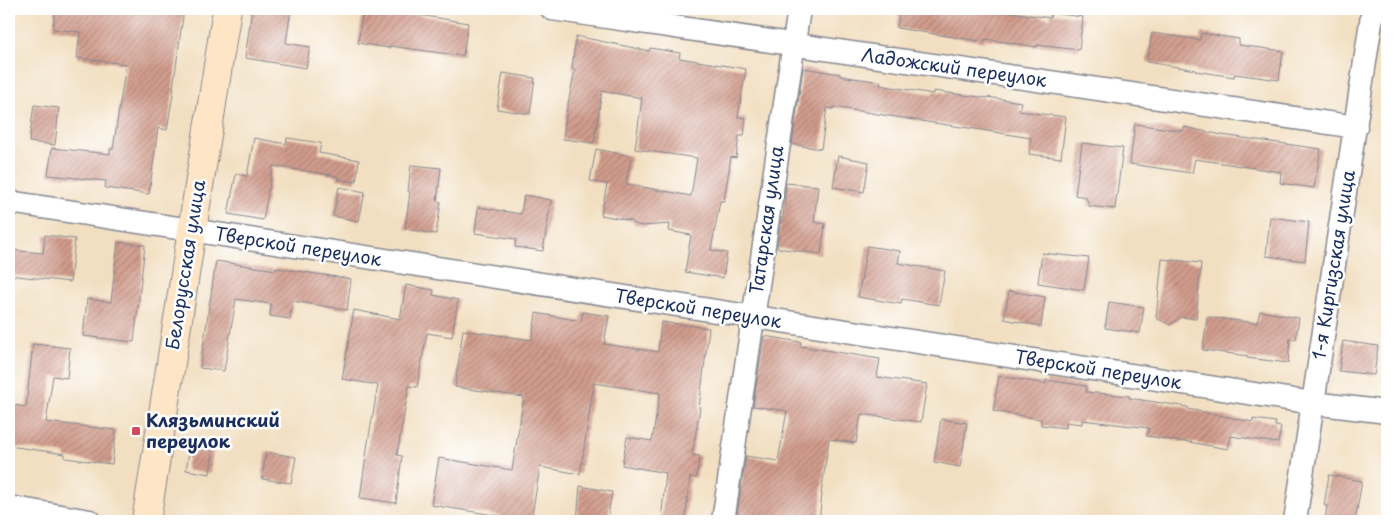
<svg xmlns="http://www.w3.org/2000/svg" width="1396" height="530" viewBox="0 0 1396 530" font-family="'Playpen Sans',sans-serif">
<style>
.building{fill:url(#building-hatch)}
.lines{fill:none;stroke-linecap:round;stroke-linejoin:round}
.minor-casing{stroke:#868790;stroke-width:25}
.secondary-casing{stroke:#868790;stroke-width:30}
.minor{stroke:#fff;stroke-width:22}
.secondary{stroke:#fde5c5;stroke-width:28}
.poi-dot{fill:#d1495b;stroke:#fff;stroke-width:2}
.labels{text-anchor:middle;stroke-width:5;stroke-linejoin:round;paint-order:stroke}
.street-label{font-size:18px;fill:#1b2f5e;stroke:#fff}
.poi-label{font-size:18px;font-weight:bold;fill:#1b2f5e;stroke:#fff;text-anchor:start}
</style>
<defs>
<pattern id="building-hatch" width="6" height="6" patternUnits="userSpaceOnUse" patternTransform="scale(1.25)"><rect width="6" height="6" fill="#d29c8c"/><path d="M-1 1l2-2M0 6l6-6M5 7l2-2" fill="none" stroke="#aa8076"/></pattern>
</defs>
<rect width="100%" height="100%" fill="#fff"/>
<filter id="ink" filterUnits="userSpaceOnUse"><feTurbulence type="fractalNoise" baseFrequency=".02" numOctaves="2"/><feDisplacementMap in="SourceGraphic" scale="10" xChannelSelector="R" yChannelSelector="G"/><feConvolveMatrix kernelMatrix="1 2 1 2 8 2 1 2 1" color-interpolation-filters="sRGB"/></filter>
<filter id="wash" filterUnits="userSpaceOnUse"><feTurbulence type="fractalNoise" baseFrequency=".0096" numOctaves="4" result="noise"/><feDisplacementMap in="SourceGraphic" scale="20" xChannelSelector="R" yChannelSelector="G"/><feGaussianBlur stdDeviation="1.12" result="paint"/><feColorMatrix in="noise" values="0 0 0 0 0 0 0 0 0 0 0 0 0 0 0 0 0 1.4 0 .05"/><feComposite in="paint" operator="in"/></filter>
<g filter="url(#wash)">
<rect width="100%" height="100%" fill="#f2dfc1"/>
<g id="blocks">
<!-- building -->
<path class="building" d="M55,9H184L173,88H174L167,130L158,128L149,194L105,188L106,181L48,175L52,148L110,154V149H113L126,64L77,58L80,32L53,29Z
M252,9H291L286,43L310,47L306,68L245,58Z
M363,9L401,15V12L468,23L463,56L390,46L389,48L358,43Z
M900,9H992L1050,18L1051,13L1083,17L1079,50L1037,45V47L985,39V42L897,28Z
M1152,33L1200,40L1201,33L1239,39V45L1283,51L1279,80L1235,74L1234,77L1195,71L1196,70L1147,62Z
M576,36L649,51L650,48L680,53L679,58L746,69L738,117L746,118L744,136H739L736,158L731,157L724,201H720L711,250L727,253L723,278L685,272L691,235L669,231L670,224L642,226L634,224L632,221L601,215L607,184L590,181L596,149L631,156L626,184L691,196L697,158L635,149L642,98L602,91L594,143L563,139L567,109L575,70L572,69Z
M803,68L840,74V76L881,82L880,85L933,94V91L987,98V97L1021,102L1019,111L1066,117L1061,158L1029,154L1031,138L982,130L927,122L834,107L833,109L827,108L821,149L792,144Z
M503,73L535,78L530,114L497,109Z
M34,105L59,108L55,145L29,142Z
M1135,124L1183,131L1184,127L1222,135L1321,149L1314,188L1280,183L1281,172L1195,159L1192,173L1130,164Z
M254,138L286,144L287,138L321,143L319,153L359,160L356,182L337,179L338,176L273,166L263,220L228,214L236,174L247,176Z
M1082,143L1123,148L1115,209L1089,206L1086,197L1075,195Z
M838,156L869,162L864,192L833,187Z
M411,165L441,168L437,201L441,202L436,234L405,229L410,192L408,191Z
M786,183L818,186L814,222L825,224L821,254L777,248L781,218H783Z
M339,187L365,192L359,221L333,216Z
M524,195L551,200L543,251L515,247L516,239L475,233L478,207L521,214Z
M1270,217L1309,222L1305,261L1266,256Z
M45,235L75,239L70,282L9,275V250L43,253Z
M118,242L145,245L134,342L83,336L87,299L111,302Z
M867,246L900,251L898,263L945,271L939,305L902,299L901,304L858,297Z
M1042,253L1089,258L1084,290L1038,283Z
M1162,259L1201,263L1196,319L1181,317L1170,325L1156,318Z
M216,261L276,270V268L351,279L347,310L293,301L290,319L270,316L271,304L236,299L224,371L200,368Z
M406,285L434,290L433,295L458,300L452,337L427,333L417,387L409,386L397,455L402,456L396,503L360,498L368,442L378,385L342,379L354,310L400,319Z
M1009,291L1045,297L1041,326L1004,319Z
M1109,302L1144,307L1140,333L1105,328Z
M1260,311L1299,318L1296,339L1290,338L1288,363L1247,358L1248,356L1203,350L1207,317L1257,323Z
M583,312L609,316L604,344L658,352L661,322L709,328L699,408H700L692,455L700,456L696,478L690,477L685,521H661L666,473L622,465L627,437L652,441L660,393L594,383L580,474L540,467L531,521H515L499,518L500,516L431,505L439,458L512,470L524,397L455,387L463,330L532,340L536,313L581,321Z
M764,336L801,342L800,346L880,359L877,377L927,384L921,422L861,414L856,443L829,439L821,494H822L819,521H736L746,456L778,461L787,411L753,406Z
M1343,341L1378,346L1374,375L1339,371Z
M33,344L70,348L67,378L53,376L46,422L116,430L112,464L65,458V454L9,446V404L26,407Z
M999,376L1046,384V380L1086,386V392L1130,396L1129,398L1188,407V409L1253,422V419L1276,422L1275,426L1281,427L1278,443L1231,436L1228,449L1183,441V442L1147,436L1149,428L1082,420V424L1066,422V428L1041,425V419L993,411Z
M941,419L967,423L960,467L934,462Z
M191,441L214,444L210,474L186,470Z
M266,452L296,457L291,483L262,479Z
M1329,475L1362,481L1355,521H1325L1327,506L1324,505Z
M580,486L612,492L607,521H577Z"/>
</g>
</g>
<g filter="url(#ink)">
<use href="#blocks" fill-opacity="0" stroke="#868790" stroke-width="1"/>
<g class="lines">
<!-- minor casing -->
<g class="minor-casing">
<path id="minor" d="M552,9L1356,127
M9,202L1313,403L1387,412
M9,507L90,521
M723,521L799,9
M1295,521L1373,9"/>
</g>
<!-- secondary casing -->
<g class="secondary-casing">
<path id="secondary" d="M146,521L227,9"/>
</g>
<!-- minor -->
<use href="#minor" class="minor"/>
<!-- secondary -->
<use href="#secondary" class="secondary"/>
</g>
</g>
<!-- markers -->
<rect class="poi-dot" x="131" y="426" width="10" height="10" rx="2.5"/>
<g class="labels">
<!-- street labels -->
<g class="street-label">
<text transform="translate(954 68) rotate(8)" y="6">Ладожский переулок</text>
<text transform="translate(767 220) rotate(-82)" y="6">Татарская улица</text>
<text transform="translate(298 247) rotate(9)" y="6">Тверской переулок</text>
<text transform="translate(186 265) rotate(-81)" y="6">Белорусская улица</text>
<text transform="translate(1334 265) rotate(-81)" y="6">1-я Киргизская улица</text>
<text transform="translate(698 309) rotate(9)" y="6">Тверской переулок</text>
<text transform="translate(1098 370) rotate(9)" y="6">Тверской переулок</text>
</g>
<!-- poi labels -->
<g class="poi-label">
<text x="146" y="427">Клязьминский<tspan x="146" dy="21">переулок</tspan></text>
</g>
</g>
<!-- margin -->
<rect width="1396" height="530" fill="none" stroke="#fff" stroke-width="30"/>
</svg>
